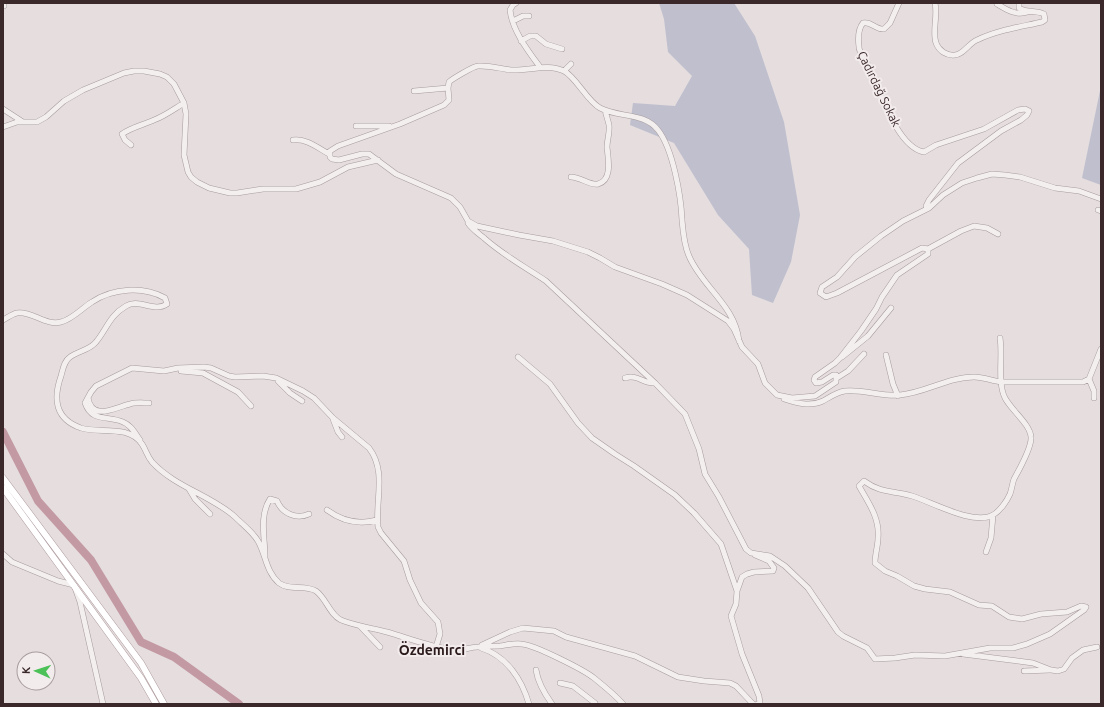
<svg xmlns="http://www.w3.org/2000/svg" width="1104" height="707" viewBox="0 0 1104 707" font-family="Ubuntu,sans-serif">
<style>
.green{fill:#bfbfce}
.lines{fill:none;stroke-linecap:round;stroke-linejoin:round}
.river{stroke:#c39aa4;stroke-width:8}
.minor-casing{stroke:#a79c9d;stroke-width:6}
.major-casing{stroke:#b09da0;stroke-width:7}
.minor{stroke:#f4efef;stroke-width:5}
.major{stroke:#fff;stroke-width:6}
.labels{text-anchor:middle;stroke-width:4;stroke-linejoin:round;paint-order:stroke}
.street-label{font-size:12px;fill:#3a282a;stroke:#f3eced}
.quarter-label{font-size:14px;font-weight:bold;fill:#2b1a1b;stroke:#f3eced}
</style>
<rect width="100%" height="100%" fill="#e5ddde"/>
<!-- green -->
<path class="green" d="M659,3H734L755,36L784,122L800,215L791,262L773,303L752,295L749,249L718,215L674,143L630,125L633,103L675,106L692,76L668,52L664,19Z
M1101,86V185L1082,178Z"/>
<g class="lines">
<!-- river -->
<path class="river" d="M3,432L38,501L91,560L141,642L174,657L239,704"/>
<!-- minor casing -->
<g class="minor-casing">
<path id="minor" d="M516,3L513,5L510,10C512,30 528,51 540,67
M899,3L890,23L884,29C876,30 871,21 863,23C858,29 858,39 859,47C859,53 865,58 867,63C879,87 896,147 924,152L936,145L984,129L1018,110L1025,109L1029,111L1027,115L1021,120L1001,131L958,163L929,200L926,206L927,208
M935,3C938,16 932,31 936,43C939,51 947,56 955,55C963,55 969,43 977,40C998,30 1020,27 1042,22L1045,20L1044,14C1037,10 1027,13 1019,8V3
M3,4L4,6
M997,4C1007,10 1016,16 1028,12
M513,21L523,16H529
M521,41L530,36H536L546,44L562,49
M564,71L571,64
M414,91L448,88
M3,109L23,122H37L46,117L64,101L83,90L124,73L134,71H144L160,74L167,77L174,84L184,103L186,114L184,155L188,172L191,177L197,182L209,188L230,193H237L263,189H296L320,182L348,167L378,160
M356,126H389
M3,127L17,122H22
M293,140C306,138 318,148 329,154
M131,145L125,140L122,134C132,127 143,125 154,120C165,116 174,109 184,103
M571,177C580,177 591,186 598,184C613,180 608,158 607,147C607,140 610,133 609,125C608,120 606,115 605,110
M1098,210L1101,211
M468,223C472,229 478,233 484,238C503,255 525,267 546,281L655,383L685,414L699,449L705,474L719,497L746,549L751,553L770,556L785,566L808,588L838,632L843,636L867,648L875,659L895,658L915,655L945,656L990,648H1013L1027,644L1050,634L1084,610L1086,607L1081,606L1067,612L1041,614L1022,619L1009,617L992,606L979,605L950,592L925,589L914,586L897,576L885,571L875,563C875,554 878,546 878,538C880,518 868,502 859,486L864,481C882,494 892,490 912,496C932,502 974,526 993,515C1000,511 1007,501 1010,494C1012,489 1012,484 1014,479C1019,470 1032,447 1031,437C1030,424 1012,411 1005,398C997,382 1003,355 1000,338
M928,249L961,231L974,226L987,228L998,234
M3,320C7,318 12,314 17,313C33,311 45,326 61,322C73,319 82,308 92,302C113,288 143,286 165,298L167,304C154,313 139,298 126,306C109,316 107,329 96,342C90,350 78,351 70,357C64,361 63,369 61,376C53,399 55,419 81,428C100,434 128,424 142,444C146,450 147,456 152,462C175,487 210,495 234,516C242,524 253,532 258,541C266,555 266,572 279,583C289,591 305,584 316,591C326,598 330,615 341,620C356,626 372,628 387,632C408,638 430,647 453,650C462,651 470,647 478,647C485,646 493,646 500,646C507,645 514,643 521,644C533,644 584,670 594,678C604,686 615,695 623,704
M739,341C735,305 702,287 689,256C684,245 683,232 682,220C681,196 673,149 658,130C644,112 619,118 600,108C587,101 576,77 564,71C547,63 530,71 511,70C501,69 489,65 478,66C474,66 452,79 449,82L448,88L449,100L444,105L400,124L338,146L330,151V157L332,159L339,160L362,154H369L396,174L451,198L460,207L468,221L477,226L519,235L553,241L588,252L600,258L615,267L662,284L687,295L728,321L734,329L742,347L758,364L765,383L777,395L792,398L815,396L836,382V375H833L822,382L816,383L814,380L815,377L835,363L840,358L861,331L876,309L882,297L897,275L928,254V249L922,248L837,293L826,297L820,293L822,287L837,277L855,257L881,236L903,221L929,208L943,195L962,183L977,178L992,174L1005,175L1020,177L1055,188L1079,191L1101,199
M886,355L893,384L898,396
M518,357L550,384L578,423L592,438L615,454L634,466L675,495L694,513L721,544L737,591
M842,357L868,336L891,308
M181,371L203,373L238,392L251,406
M625,378C638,374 643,384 655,383
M837,378L848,371L864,354
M1089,379L1094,391V398
M278,381L290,393L302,401
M88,398C92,422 116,407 130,404C136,402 143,403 149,403
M784,399C796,403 810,407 823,401C830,397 837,392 845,391C863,389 882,397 900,395C925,393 948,377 974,377C984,377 992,381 1001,382H1083L1089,379L1101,349
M333,419L338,432L342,437
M140,440C135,433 131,425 123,422C108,415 92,423 85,403L91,392L96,386L132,368L164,371L178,368L204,367L211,368L229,376L235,377L263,376L276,378L303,391L314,398L333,418L369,448C387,471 375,501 378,527L381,533L404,561L410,580L421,603L438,622L440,634L436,647
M189,489L195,499L210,514
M327,510C342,521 359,525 377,520
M986,552L991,538L993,515
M3,554L12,562L58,581L74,585L80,602L103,704
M755,555L769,561L774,568L773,571L754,572L747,574L742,577L737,591L736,604L731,616L742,654L759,696L760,703L757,704
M265,557C265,538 259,516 270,499L277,501C282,513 296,520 309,514
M360,626L380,647
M482,645L510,632L523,628L554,631L566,637L635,656L678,677L704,681L730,683L736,686L753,704
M481,648C507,656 522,680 529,704
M963,654L1033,663L1051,670L1058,671L1064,669L1072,658L1083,650L1097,647
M536,670C538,683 544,693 552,704
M1024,671L1050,670
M560,683L573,686L595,703"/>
</g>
<!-- major casing -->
<g class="major-casing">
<path id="major" d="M3,478L141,663L164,704
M3,488L141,678L156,704"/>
</g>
<!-- minor -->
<use href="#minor" class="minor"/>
<!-- major -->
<use href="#major" class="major"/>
</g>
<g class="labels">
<!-- street labels -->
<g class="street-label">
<text transform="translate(879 89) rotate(64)" y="4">Çadırdağ Sokak</text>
</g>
<!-- quarter labels -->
<g class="quarter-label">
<text x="432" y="655">Özdemirci</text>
</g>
</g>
<!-- border -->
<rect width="1104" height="707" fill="none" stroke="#3a282a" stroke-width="8"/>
<!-- north arrow -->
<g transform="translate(36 671) rotate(273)"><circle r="19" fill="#f3eced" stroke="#a99e9f"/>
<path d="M0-3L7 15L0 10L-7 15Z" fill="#4bc157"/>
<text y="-6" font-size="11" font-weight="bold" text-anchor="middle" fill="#3a282a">K</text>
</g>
</svg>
